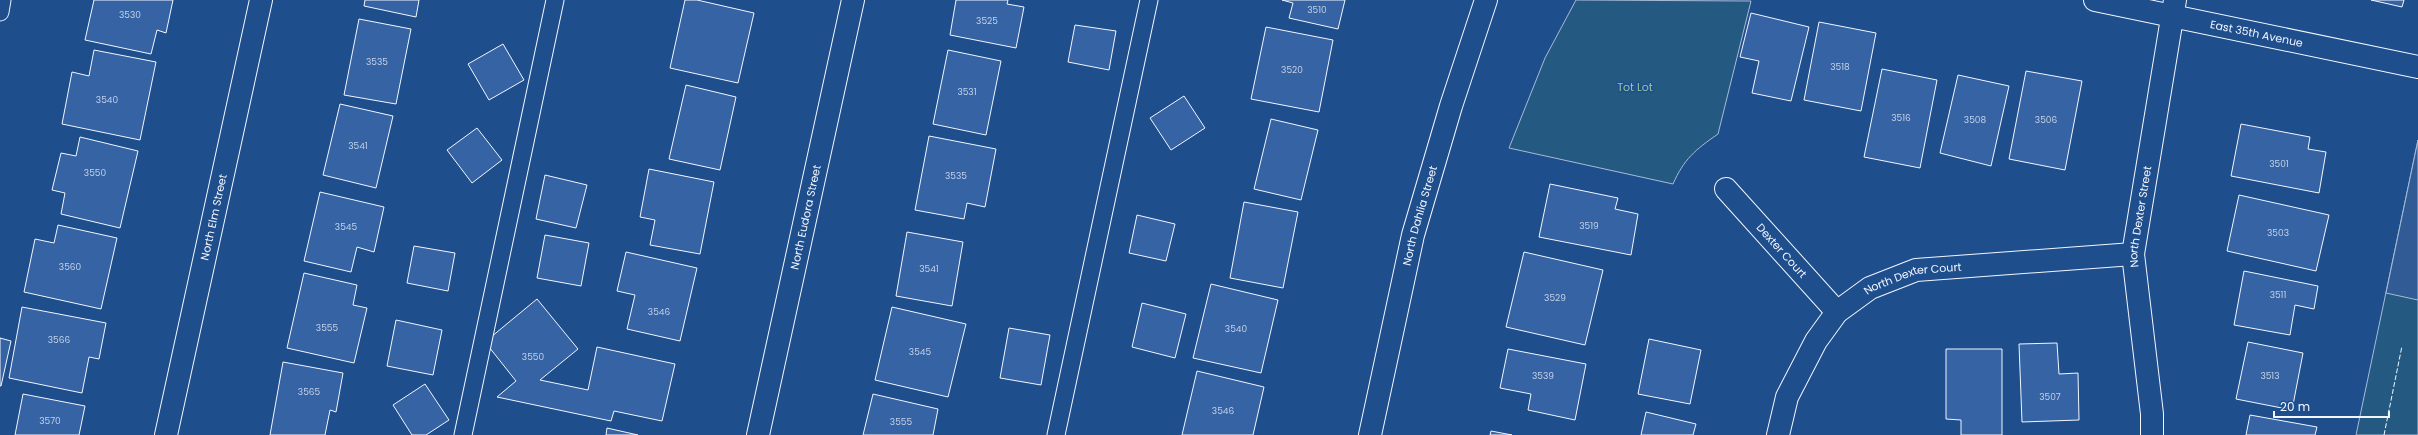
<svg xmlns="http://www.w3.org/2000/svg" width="2418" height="435" viewBox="0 0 2418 435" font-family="Poppins,sans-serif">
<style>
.green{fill:#245a82;stroke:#a8bbd7}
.parking{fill:#305b95;stroke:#a8bbd7}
.building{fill:#3563a3;stroke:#f2f6ff}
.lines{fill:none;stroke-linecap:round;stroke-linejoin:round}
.service-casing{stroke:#f2f6ff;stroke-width:19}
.minor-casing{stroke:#f2f6ff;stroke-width:24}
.tertiary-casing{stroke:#f2f6ff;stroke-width:24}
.service{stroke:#1f4e8c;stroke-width:17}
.minor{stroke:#1f4e8c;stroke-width:22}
.tertiary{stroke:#1f4e8c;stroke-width:22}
.fence{stroke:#f2f6ff;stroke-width:1;stroke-dasharray:5 2;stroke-linecap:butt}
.labels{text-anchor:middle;stroke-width:3;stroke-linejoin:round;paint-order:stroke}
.number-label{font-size:9px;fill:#c3d1e8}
.street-label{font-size:11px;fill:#f2f6ff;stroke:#1f4e8c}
.park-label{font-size:11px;fill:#97c8a6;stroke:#1f4e8c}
</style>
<rect width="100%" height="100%" fill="#1f4e8c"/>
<!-- green -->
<path class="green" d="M1576,0L1751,1L1718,134C1695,150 1684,159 1673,184L1509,148L1545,58Z
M2418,140V435H2356Z"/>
<!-- parking -->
<path class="parking" d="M2418,140V300L2386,293Z"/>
<!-- building -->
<path class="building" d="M94,0H173L166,33L157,30L151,54L85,40Z
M365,0H419L416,17L364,6Z
M685,0H697L754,13L738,83L670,68Z
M956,0H1008L1007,4L1024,7L1016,48L950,35Z
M1282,0H1345L1338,29L1289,18L1293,3Z
M2371,0H2404L2402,7Z
M1751,13L1809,27L1791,101L1752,93L1759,61L1740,57Z
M359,19L411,29L396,104L344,95Z
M1819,22L1876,33L1861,111L1804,100Z
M1075,25L1116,31L1109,70L1068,62Z
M1266,27L1333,40L1319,112L1251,99Z
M503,44L524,80L489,100L468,64Z
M94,50L156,62L140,140L62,124L72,72L89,76Z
M948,50L1001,61L986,135L933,124Z
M1882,69L1937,80L1920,168L1864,157Z
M2026,71L2082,81L2065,170L2009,159Z
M1958,75L2009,86L1991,166L1940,153Z
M686,85L736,97L720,170L669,159Z
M1184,96L1205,128L1171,150L1150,118Z
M340,104L393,116L376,188L323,175Z
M1271,119L1318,130L1301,200L1254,189Z
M2241,124L2310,137L2308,149L2326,152L2319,193L2231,176Z
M477,128L502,160L472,183L447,150Z
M929,136L996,149L985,207L967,203L964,219L915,210Z
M80,137L138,151L120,228L61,214L65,193L52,190L61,153L76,156Z
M649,169L714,182L700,254L650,245L655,220L640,217Z
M545,175L587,185L576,228L536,219Z
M1550,184L1618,198L1615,209L1638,214L1631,255L1539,237Z
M320,192L384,207L374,252L357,247L351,272L304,261Z
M2239,195L2329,215L2316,271L2227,251Z
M1244,202L1298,212L1283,288L1230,278Z
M1137,215L1175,224L1166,261L1129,253Z
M58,225L117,238L101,309L24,292L35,239L54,243Z
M907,232L963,242L952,306L896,296Z
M545,235L589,243L581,286L537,278Z
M414,246L455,253L448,291L407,283Z
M626,252L697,268L680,341L627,329L635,295L617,291Z
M1524,252L1603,270L1585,345L1506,327Z
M2244,271L2318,286L2314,309L2295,305L2290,335L2234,325Z
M304,273L357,285L353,305L367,308L354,363L287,348Z
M1211,284L1278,300L1261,373L1193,358Z
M537,299L578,349L540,380L588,390L597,347L675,364L662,421L614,411L611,421L497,397L516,381L485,342Z
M1142,303L1186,314L1175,358L1132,347Z
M22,307L106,323L99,359L89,357L82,393L9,378Z
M892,307L966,324L948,397L875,380Z
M396,320L442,330L433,375L387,366Z
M1009,328L1050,335L1041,385L1000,378Z
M0,338L11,341L1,386H0Z
M1649,339L1701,350L1690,404L1638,394Z
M2248,342L2303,353L2292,410L2236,399Z
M2057,343L2059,374L2078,373L2079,420L2022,422L2019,344Z
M1508,349L1586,364L1575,420L1528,410L1531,394L1500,388Z
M1946,349H2002V435H1961V420L1946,419Z
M283,362L343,373L336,412L330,410L325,435H270Z
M1197,371L1264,387L1253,435H1182Z
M425,384L449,420L426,435H412L393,405Z
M23,394L85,406L79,435H15Z
M873,394L938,409L933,435H863Z
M1646,412L1696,424L1693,435H1641Z
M2250,415L2317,427L2315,435H2246Z
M607,428L638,435H606Z
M1491,431L1512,435H1490Z"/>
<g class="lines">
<!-- service casing -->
<g class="service-casing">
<path id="service" d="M0,12L2,0
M463,435L555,0
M1056,435L1149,0"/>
</g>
<!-- minor casing -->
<g class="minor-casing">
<g id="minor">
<path id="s1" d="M1726,189L1837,312"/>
<path id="s2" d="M166,435L261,0"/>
<path id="s3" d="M758,435L853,0"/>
<path id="s4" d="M1778,435L1787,397L1816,341L1837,312L1870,288L1916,270L2133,254"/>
<path id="s5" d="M2152,435V414L2133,254L2175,0"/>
</g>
</g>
<!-- tertiary casing -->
<g class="tertiary-casing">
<g id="tertiary">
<path id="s6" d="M2095,0L2418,67"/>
<path id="s7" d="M1370,435L1413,235L1451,106L1486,0"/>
</g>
</g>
<!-- service -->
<use href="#service" class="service"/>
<!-- minor -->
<use href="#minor" class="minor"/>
<!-- tertiary -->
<use href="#tertiary" class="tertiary"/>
<!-- fence -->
<path class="fence" d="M2384,435L2402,346"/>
</g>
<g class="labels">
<!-- number labels -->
<g class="number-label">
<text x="1317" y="13">3510</text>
<text x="130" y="18">3530</text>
<text x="987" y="24">3525</text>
<text x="377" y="65">3535</text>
<text x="1840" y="70">3518</text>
<text x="1292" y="73">3520</text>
<text x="967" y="95">3531</text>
<text x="107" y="103">3540</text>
<text x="1901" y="121">3516</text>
<text x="1975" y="123">3508</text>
<text x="2046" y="123">3506</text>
<text x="358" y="149">3541</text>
<text x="2279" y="167">3501</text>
<text x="95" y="176">3550</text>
<text x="956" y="179">3535</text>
<text x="1589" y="229">3519</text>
<text x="346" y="230">3545</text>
<text x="2278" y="236">3503</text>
<text x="70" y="270">3560</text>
<text x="929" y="272">3541</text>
<text x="2278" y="298">3511</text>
<text x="1555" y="301">3529</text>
<text x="659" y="315">3546</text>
<text x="327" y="331">3555</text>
<text x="1236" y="332">3540</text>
<text x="59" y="343">3566</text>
<text x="920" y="355">3545</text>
<text x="533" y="360">3550</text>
<text x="1543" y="379">3539</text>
<text x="2270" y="379">3513</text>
<text x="309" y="395">3565</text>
<text x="2050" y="400">3507</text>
<text x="1223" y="414">3546</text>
<text x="50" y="424">3570</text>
<text x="901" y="425">3555</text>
</g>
<!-- street labels -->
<g class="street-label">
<text dy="4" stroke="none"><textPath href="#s6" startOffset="165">East 35th Avenue</textPath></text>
<text dy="4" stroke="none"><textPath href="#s7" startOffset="225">North Dahlia Street</textPath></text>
<text dy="4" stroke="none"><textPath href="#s5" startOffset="220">North Dexter Street</textPath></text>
<text dy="4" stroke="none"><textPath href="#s2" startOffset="223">North Elm Street</textPath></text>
<text dy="4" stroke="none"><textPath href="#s3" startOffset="223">North Eudora Street</textPath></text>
<text dy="4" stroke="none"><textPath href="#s1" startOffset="83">Dexter Court</textPath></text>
<text dy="4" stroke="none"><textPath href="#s4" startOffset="223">North Dexter Court</textPath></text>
</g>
<!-- park labels -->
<g class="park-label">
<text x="1635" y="91">Tot Lot</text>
</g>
</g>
<!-- scale -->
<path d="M2274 411v6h115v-6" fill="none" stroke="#f2f6ff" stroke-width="2"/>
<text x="2280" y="411" font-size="12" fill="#f2f6ff" stroke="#1f4e8c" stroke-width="3" paint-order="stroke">20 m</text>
</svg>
